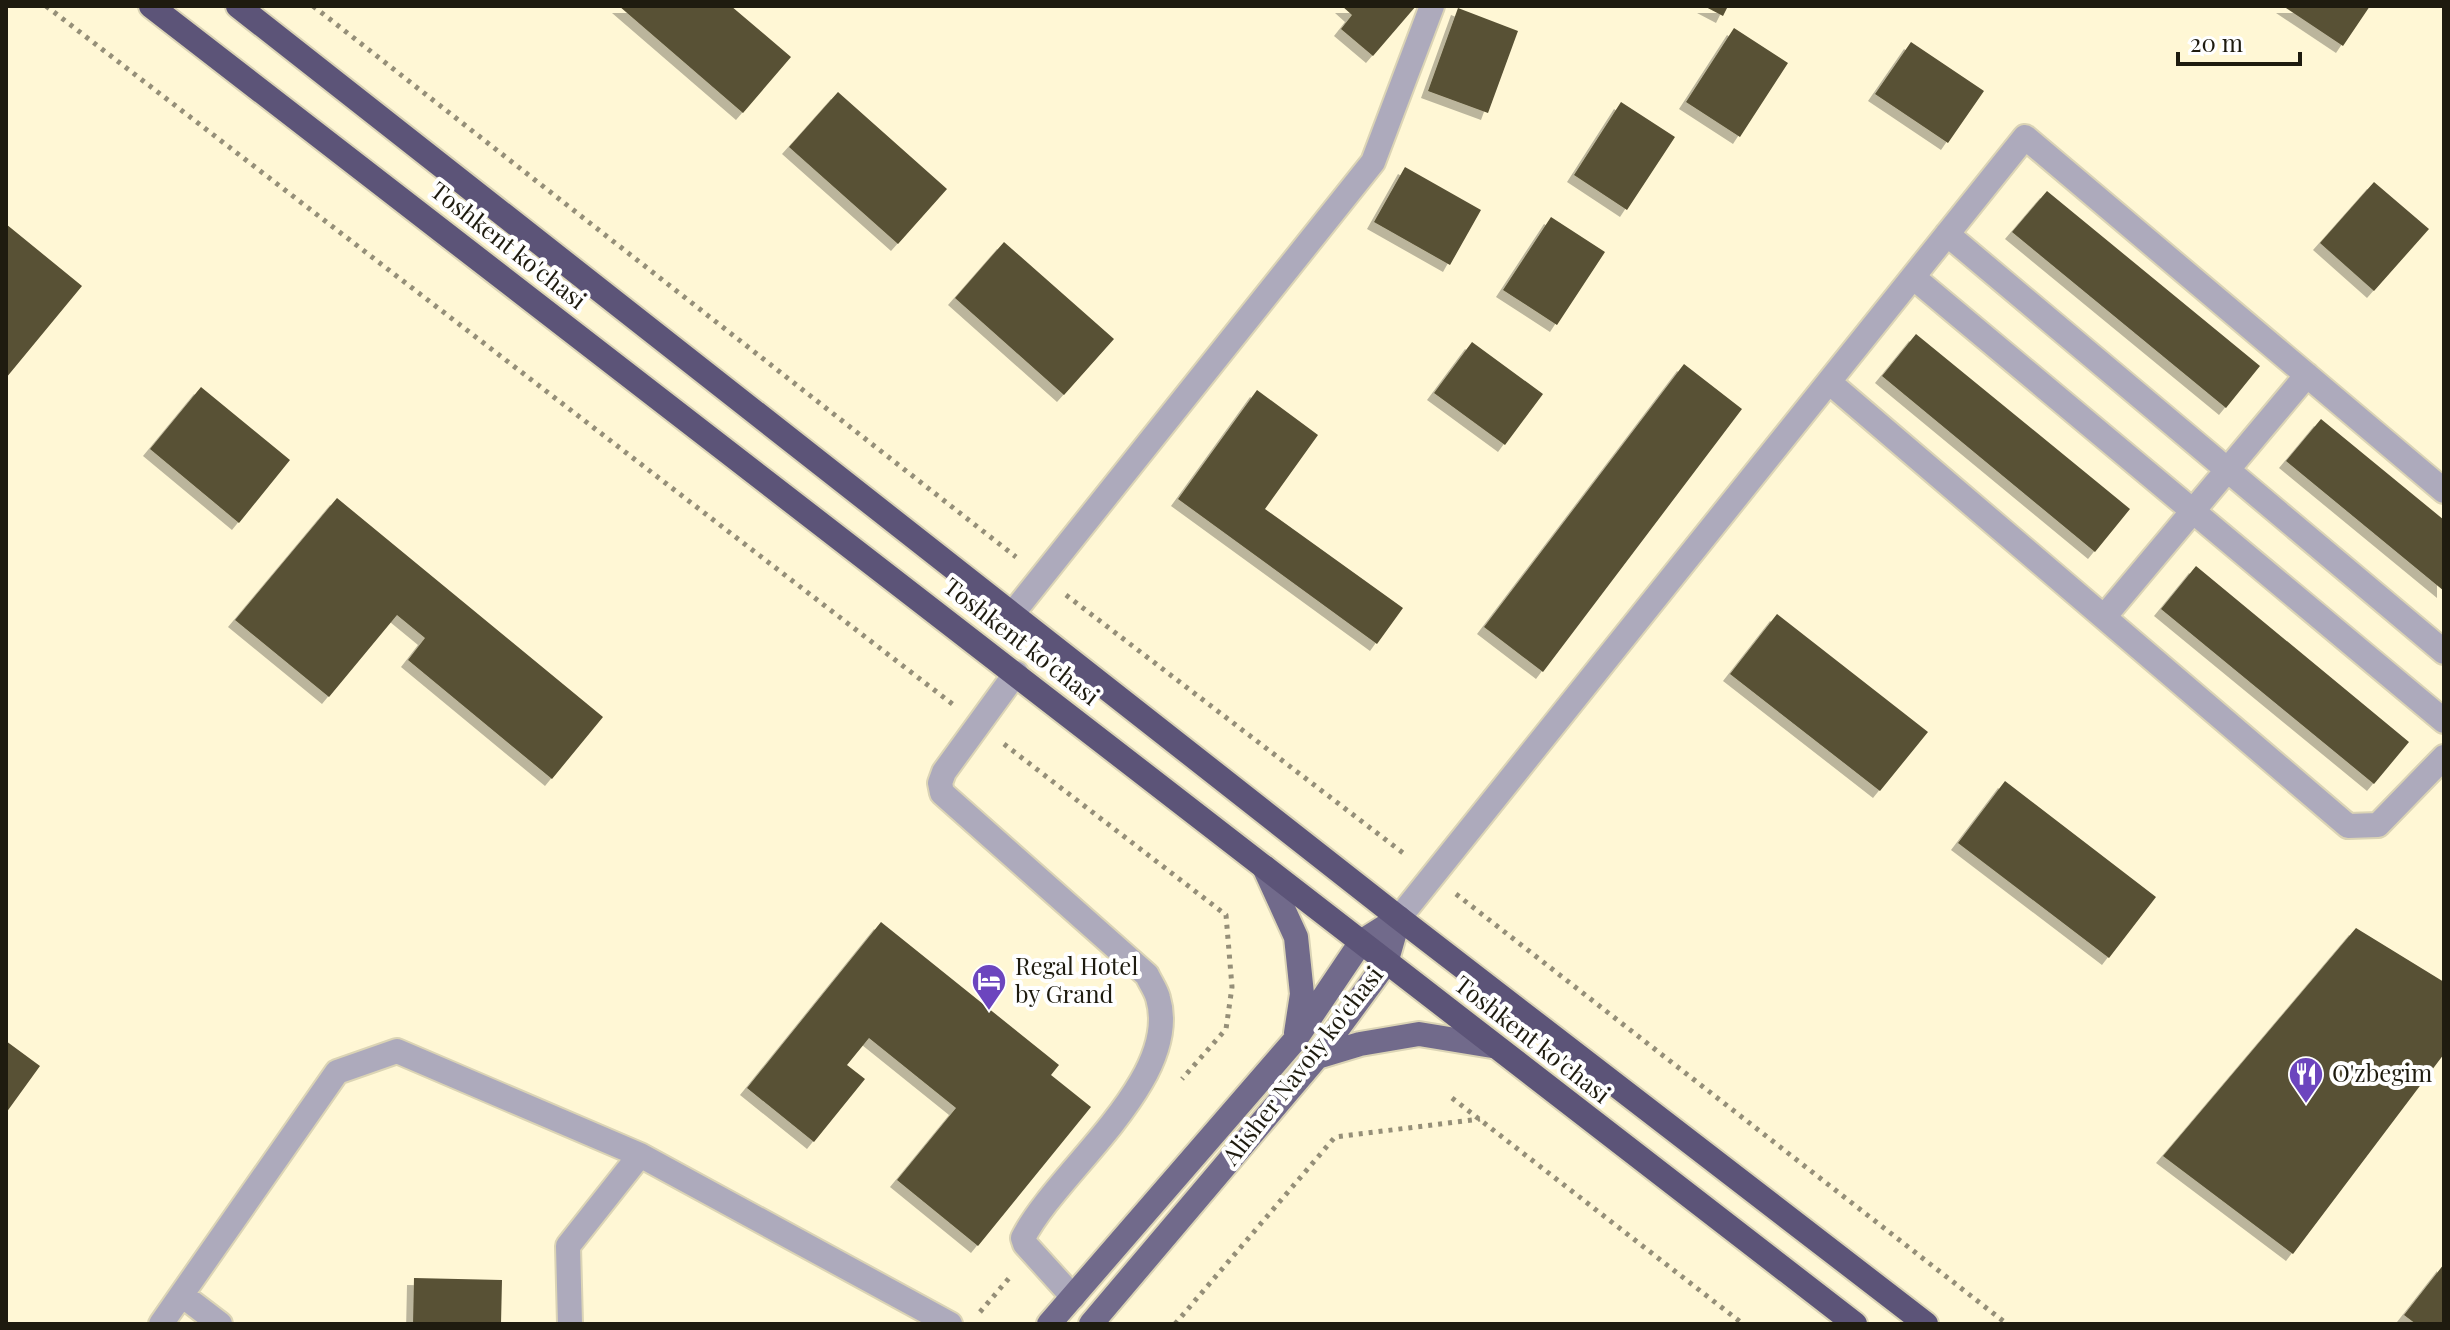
<svg xmlns="http://www.w3.org/2000/svg" width="2450" height="1330" viewBox="0 0 2450 1330" font-family="'Playfair Display',serif">
<style>
.building{fill:#585135;filter:url(#shadow)}
.lines{fill:none;stroke-linecap:round;stroke-linejoin:round}
.minor-casing{stroke:#dbd4b5;stroke-width:28}
.major-casing{stroke:#dbd4b5;stroke-width:28}
.highway-casing{stroke:#dbd4b5;stroke-width:28}
.path{stroke:#958f78;stroke-width:5;stroke-dasharray:4 6;stroke-linecap:butt}
.minor{stroke:#adaabc;stroke-width:24}
.major{stroke:#716a8b;stroke-width:24}
.highway{stroke:#5c5478;stroke-width:24}
.labels{text-anchor:middle;stroke-width:8;stroke-linejoin:round;paint-order:stroke}
.street-label{font-size:24px;fill:#1e1b0f;stroke:#fff}
.poi-label{font-size:24px;fill:#1e1b0f;stroke:#fff;text-anchor:start}
</style>
<defs>
<filter id="shadow"><feDropShadow dx="-7" dy="7" stdDeviation="0" flood-color="#0004"/></filter>
</defs>
<rect width="100%" height="100%" fill="#fff7d5"/>
<!-- building -->
<path class="building" d="M619,6H731L791,57L743,113Z
M1342,6H1416L1373,56L1341,29L1352,15Z
M1704,6H1728L1723,16Z
M2283,6H2370L2343,46Z
M1458,8L1518,31L1488,113L1428,91Z
M1734,28L1788,63L1740,137L1686,102Z
M1911,42L1984,91L1948,143L1875,94Z
M838,92L947,189L898,244L789,147Z
M1621,102L1675,137L1627,210L1574,175Z
M1405,167L1481,210L1450,265L1374,222Z
M2374,182L2429,229L2374,291L2320,243Z
M2047,191L2260,366L2226,408L2012,232Z
M1551,217L1605,252L1557,325L1503,290Z
M6,224L82,286L6,378Z
M1004,242L1114,339L1064,395L955,298Z
M1916,334L2130,509L2095,552L1882,376Z
M1472,342L1543,394L1505,445L1434,393Z
M1684,364L1742,409L1543,672L1484,627Z
M201,387L290,460L239,523L150,449Z
M1257,390L1318,435L1265,509L1403,608L1377,644L1178,499Z
M2321,419L2444,520V591L2286,461Z
M337,498L603,717L552,779L408,660L425,638L397,615L329,697L235,620Z
M2196,566L2409,742L2374,784L2161,609Z
M1777,614L1928,732L1880,791L1730,674Z
M2005,781L2156,897L2109,958L1958,843Z
M881,922L1059,1065L1051,1075L1091,1107L978,1246L897,1180L956,1108L869,1038L847,1065L865,1079L814,1142L747,1088Z
M2356,928L2444,982V1054L2293,1254L2163,1156Z
M6,1041L40,1066L6,1113Z
M2444,1264V1324H2416L2404,1315Z
M414,1278L502,1280L501,1324H413Z"/>
<g class="lines">
<!-- minor casing -->
<g class="minor-casing">
<path id="minor" d="M1947,234L2444,652
M1913,277L2444,721
M1829,382L2348,826L2378,825L2444,757
M1013,613L1373,162L1432,6
M2104,617L2307,375
M1016,673L944,772L940,783L942,793L1147,975C1150,982 1156,990 1158,998C1182,1080 1057,1171 1023,1238L1025,1244L1073,1297
M1399,918L2025,137L2444,491
M182,1295L220,1324
M161,1324L337,1072L397,1051L640,1155L950,1324
M570,1324L568,1246L640,1155"/>
</g>
<!-- major casing -->
<g class="major-casing">
<path id="major" d="M1264,867L1296,937L1302,994L1296,1033
M1317,1057L1360,1044L1419,1034L1492,1046
M1049,1324L1295,1040L1361,942L1399,918
M1091,1324L1317,1057L1386,963L1399,918"/>
</g>
<!-- highway casing -->
<g class="highway-casing">
<path id="highway" d="M151,6L1855,1324
M238,6L1399,918L1926,1324"/>
</g>
<!-- path -->
<path class="path" d="M46,6L955,706
M313,6L1016,557
M1066,595L1407,856
M1004,744L1226,915L1232,987L1226,1029L1182,1079
M1456,894L2007,1324
M1452,1098L1743,1324
M980,1312L1010,1277
M1175,1324L1335,1137L1480,1119"/>
<!-- minor -->
<use href="#minor" class="minor"/>
<!-- major -->
<use href="#major" class="major"/>
<!-- highway -->
<use href="#highway" class="highway"/>
</g>
<!-- icons -->
<defs>
<g id="hotel-pin" transform="scale(1.8)"><path d="M0 17L-7.5 6A9.5 9.5 0 1 1 7.5 6Z" fill="#6c45be" stroke="#fff"/><path d="M-6-4.5h1.5V1H6V5H4.5V3h-9V5H-6ZM-4 0a1.8 1.8 0 1 1 3.6 0ZM.5 0V-2.5h3Q6-2.5 6 0Z" fill="#fff"/></g>
<g id="restaurant-pin" transform="scale(1.8)"><path d="M0 17L-7.5 6A9.5 9.5 0 1 1 7.5 6Z" fill="#6c45be" stroke="#fff"/><path d="M-5-6h1v4h1v-4h1v4h1v-4h1v5L-1.5 .5V6h-2V.5L-5-1ZM5-6V6H3V1.5H1.5Q1.5-4 5-6Z" fill="#fff"/></g>
</defs>
<g fill-rule="evenodd">
<use href="#hotel-pin" x="989" y="981"/>
<use href="#restaurant-pin" x="2306" y="1074"/>
</g>
<g class="labels">
<!-- street labels -->
<g class="street-label">
<text transform="translate(508 246) rotate(38)" y="8">Toshkent ko'chasi</text>
<text transform="translate(1021 642) rotate(38)" y="8">Toshkent ko'chasi</text>
<text transform="translate(1532 1040) rotate(38)" y="8">Toshkent ko'chasi</text>
<text transform="translate(1303 1066) rotate(-52)" y="8">Alisher Navoiy ko'chasi</text>
</g>
<!-- poi labels -->
<g class="poi-label">
<text x="1015" y="975">Regal Hotel<tspan x="1015" dy="28">by Grand</tspan></text>
<text x="2332" y="1082">O'zbegim</text>
</g>
</g>
<!-- border -->
<rect width="2450" height="1330" fill="none" stroke="#1e1b0f" stroke-width="16"/>
<!-- scale -->
<path d="M2178 52v12h122v-12" fill="none" stroke="#1e1b0f" stroke-width="4"/>
<text x="2190" y="52" font-size="24" fill="#1e1b0f" stroke="#ffffff" stroke-width="6" paint-order="stroke">20 m</text>
</svg>
